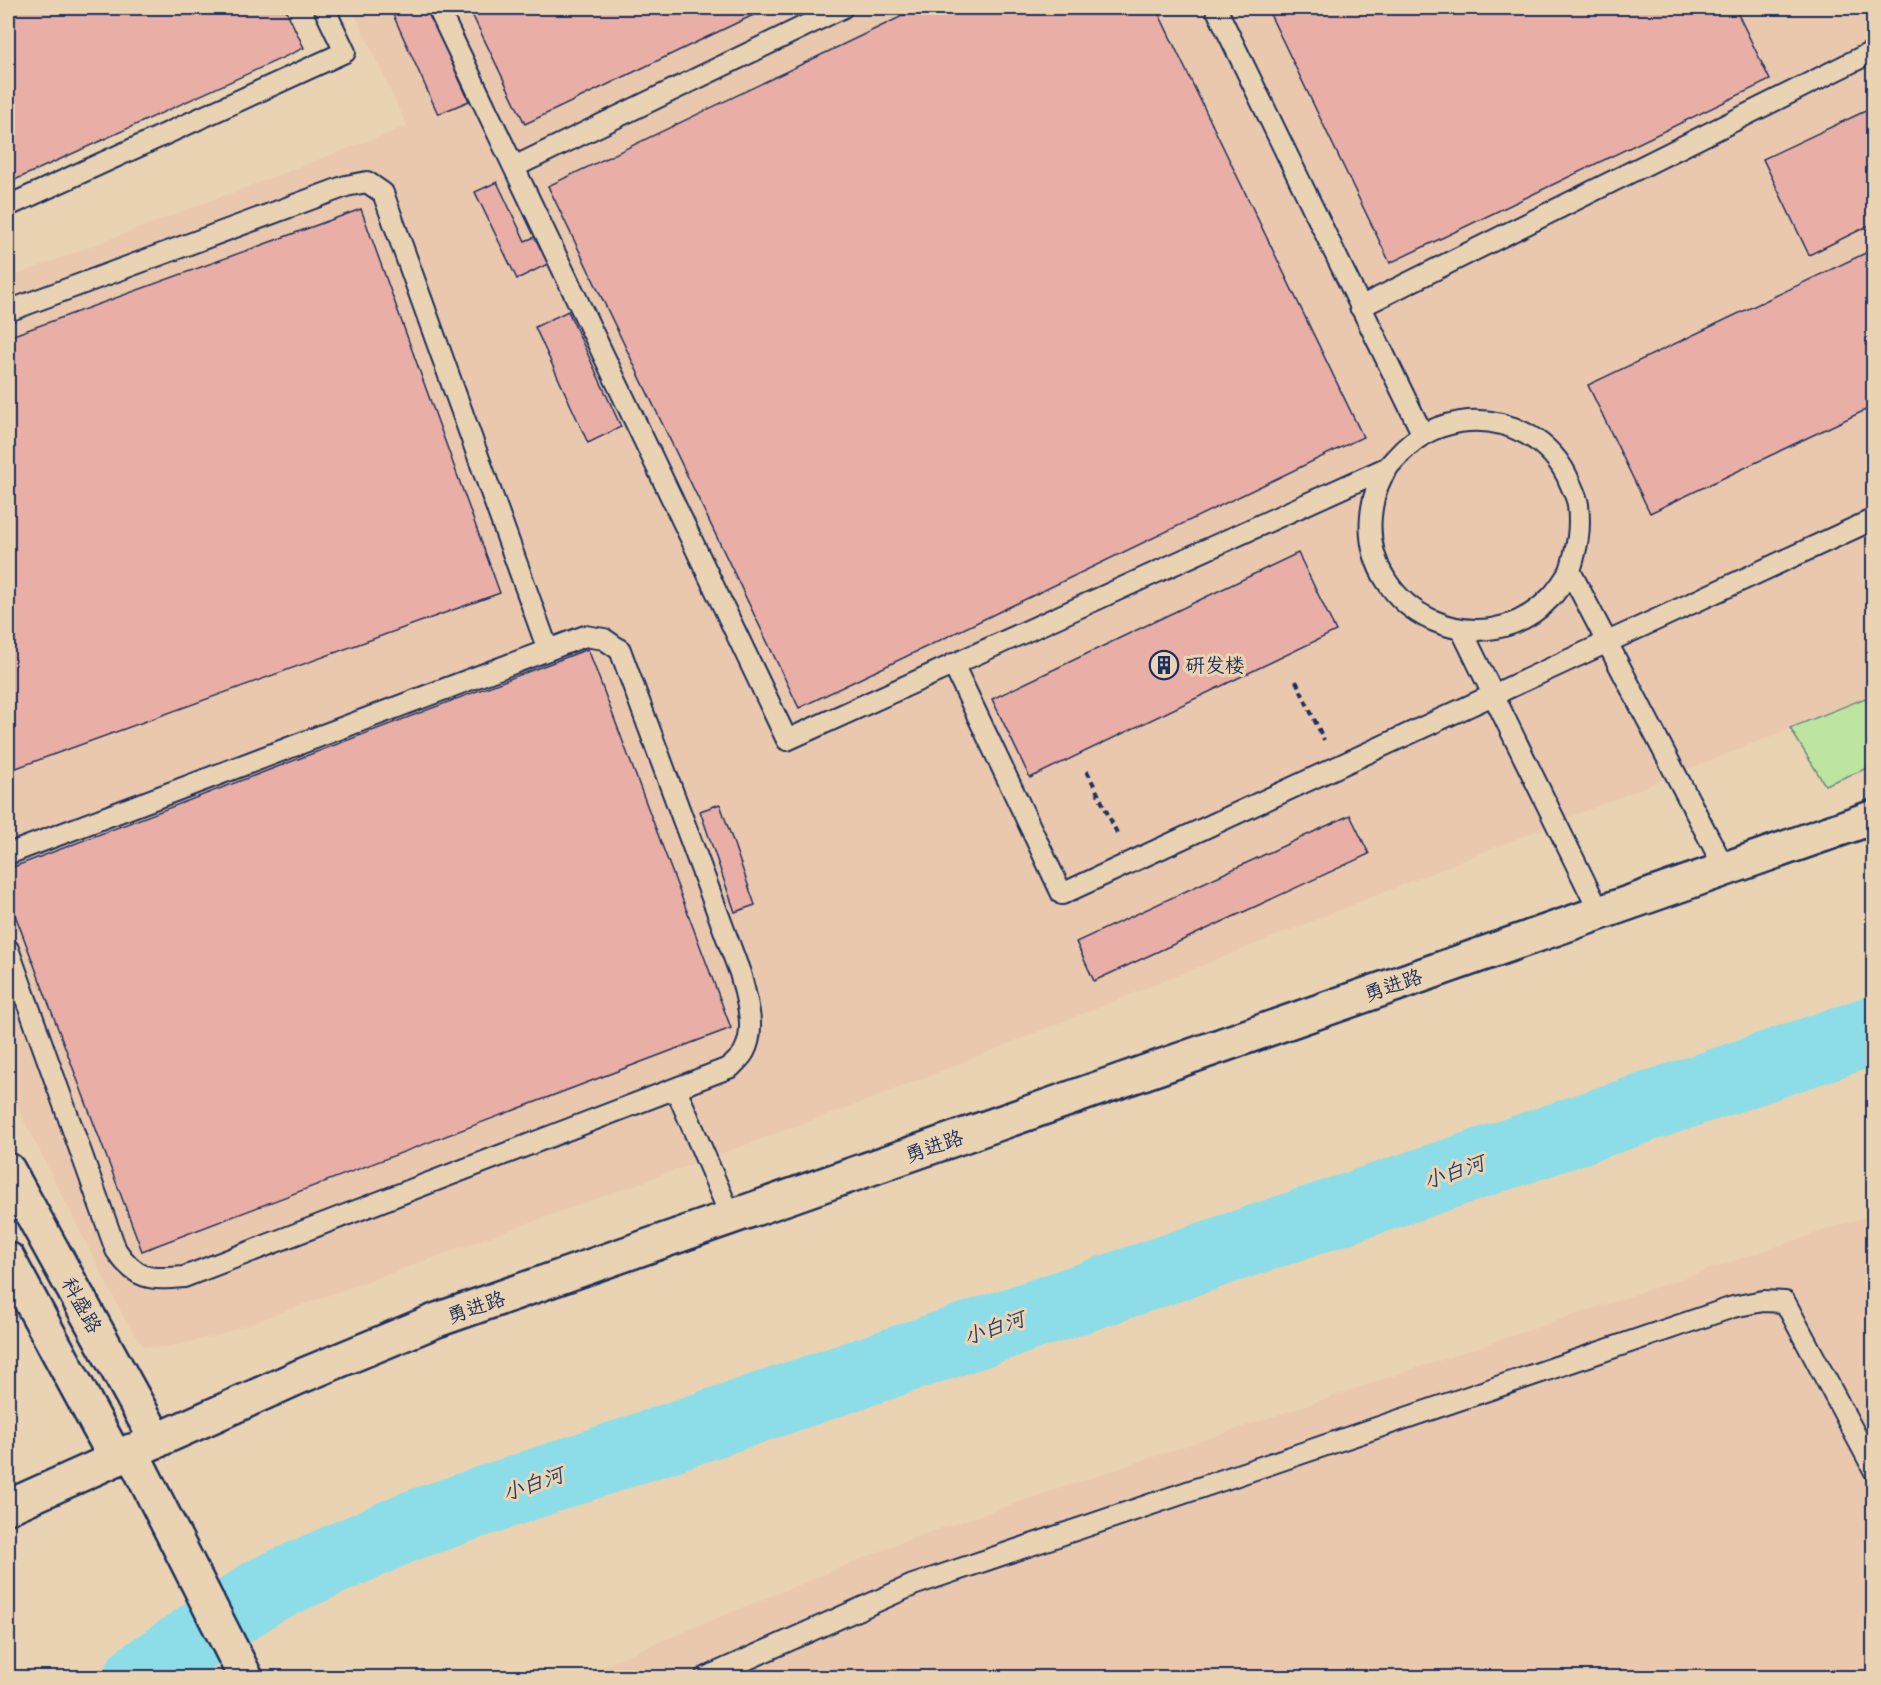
<svg xmlns="http://www.w3.org/2000/svg" width="1881" height="1685" viewBox="0 0 1881 1685" font-family="'Patrick Hand','LXGW WenKai TC',sans-serif">
<style>
.built{fill:#eac8ae}
.green{fill:#bee5a0;stroke:#6c8a7f;stroke-width:1.5}
.lines{fill:none;stroke-linecap:round;stroke-linejoin:round}
.river{stroke:#8cdde7;stroke-width:69}
.building{fill:#e9afa6;stroke:#1b2f5e;stroke-width:1.5}
.service-casing{stroke:#1b2f5e;stroke-width:24}
.tertiary-casing{stroke:#1b2f5e;stroke-width:38}
.path{stroke:#1b2f5e;stroke-width:4;stroke-dasharray:6 4.5;stroke-linecap:butt}
.service{stroke:#ead3b2;stroke-width:20}
.tertiary{stroke:#ead3b2;stroke-width:33}
.labels{text-anchor:middle;stroke-width:6;stroke-linejoin:round;paint-order:stroke}
.poi-label{font-size:20px;fill:#1b2f5e;stroke:#ead3b2;text-anchor:start}
.street-label{font-size:20px;fill:#1b2f5e;stroke:#ead3b2}
.water-label{font-size:21px;font-style:italic;fill:#26406c;stroke:#ead3b2}
</style>
<rect width="100%" height="100%" fill="#ead3b2"/>
<filter id="ink" filterUnits="userSpaceOnUse"><feTurbulence type="fractalNoise" baseFrequency=".0167" numOctaves="2"/><feDisplacementMap in="SourceGraphic" scale="12" xChannelSelector="R" yChannelSelector="G"/><feConvolveMatrix kernelMatrix="1 2 1 2 8 2 1 2 1" color-interpolation-filters="sRGB"/></filter>
<g filter="url(#ink)">
<!-- built -->
<path class="built" d="M352,8H1873V695L864,1102L216,1336L169,1347L143,1346L125,1320L8,1089V278L407,126Z
M1873,1214V1677L580,1678L622,1657L910,1539Z"/>
<!-- green -->
<path class="green" d="M1873,695V766L1825,785L1790,728Z"/>
<g class="lines">
<!-- river -->
<path class="river" d="M138,1678L264,1591L410,1526L1874,1030"/>
</g>
<!-- building -->
<path class="building" d="M8,8H285L304,48L8,183Z
M390,8H427L469,101L438,114Z
M469,8H768L525,124Z
M919,8H1156L1363,437L799,708L548,186Z
M1267,8H1735L1770,80L1390,263Z
M1874,107V223L1809,255L1763,159Z
M497,182L525,241L537,236L550,263L517,279L475,192Z
M361,209L500,593L8,771V337Z
M1874,249V406L1650,513L1588,385Z
M568,311L621,427L588,443L535,327Z
M1298,553L1336,631L1030,778L992,699Z
M588,649L731,1028L142,1251L8,896V869Z
M720,804L755,905L735,912L700,811Z
M1350,815L1369,854L1094,981L1076,942Z"/>
<g class="lines">
<!-- service casing -->
<g class="service-casing">
<path id="service" d="M438,8L787,740L1386,468
M1216,8L1423,435
M514,167L842,8
M8,206L345,52L324,8
M1360,307L1874,51
M8,311L346,186L367,182L383,193L548,650
M1570,571C1564,580 1558,590 1551,597C1484,669 1362,614 1371,516C1373,495 1380,474 1395,459C1415,437 1431,427 1460,422C1506,415 1553,440 1570,483C1573,490 1577,497 1578,505C1581,530 1577,548 1570,571L1725,869
M1461,629L1600,913
M953,664L1062,894L1874,519
M8,854L585,636L604,639L620,650L740,973C746,997 757,1029 744,1052C741,1058 735,1062 731,1067L184,1277C150,1280 136,1280 116,1250L8,949
M676,1089L731,1217
M705,1678L913,1585L1733,1307L1763,1301L1785,1302L1874,1470"/>
</g>
<!-- tertiary casing -->
<g class="tertiary-casing">
<path id="tertiary" d="M8,1170L157,1441
M8,1259L116,1459
M131,1451L246,1678
M8,1507L299,1377L437,1320L1874,817"/>
</g>
<!-- path -->
<path class="path" d="M1296,681L1324,740
M1087,771L1118,835"/>
<!-- service -->
<use href="#service" class="service"/>
<!-- tertiary -->
<use href="#tertiary" class="tertiary"/>
</g>
</g>
<!-- icons -->
<defs>
<g id="building-ring" transform="scale(1.5)"><circle r="9.5" fill="#ead3b2" stroke="#1b2f5e" stroke-width="1.5"/><path d="M-4-6H4V6H1V3H-1V6H-4ZM-2.5-4.3h1.7v1.8h-1.7ZM.8-4.3h1.7v1.8H.8ZM-2.5-1h1.7V.8h-1.7ZM.8-1h1.7V.8H.8Z" fill="#1b2f5e"/></g>
</defs>
<g fill-rule="evenodd">
<use href="#building-ring" x="1164" y="665"/>
</g>
<g class="labels">
<!-- poi labels -->
<g class="poi-label">
<text x="1185" y="672">研发楼</text>
</g>
<!-- street labels -->
<g class="street-label">
<text transform="translate(1393 985) rotate(-19)" y="7">勇进路</text>
<text transform="translate(934 1146) rotate(-19)" y="7">勇进路</text>
<text transform="translate(82 1305) rotate(61)" y="7">科盛路</text>
<text transform="translate(476 1307) rotate(-19)" y="7">勇进路</text>
</g>
<!-- water labels -->
<g class="water-label">
<text transform="translate(1454 1172) rotate(-19)" y="7">小白河</text>
<text transform="translate(994 1328) rotate(-19)" y="7">小白河</text>
<text transform="translate(533 1484) rotate(-19)" y="7">小白河</text>
</g>
</g>
<!-- margin -->
<rect width="1881" height="1685" fill="none" stroke="#ead3b2" stroke-width="30"/>
<rect x="15" y="15" width="1851" height="1655" fill="none" stroke="#1b2f5e" stroke-width="2" filter="url(#ink)"/>
</svg>
